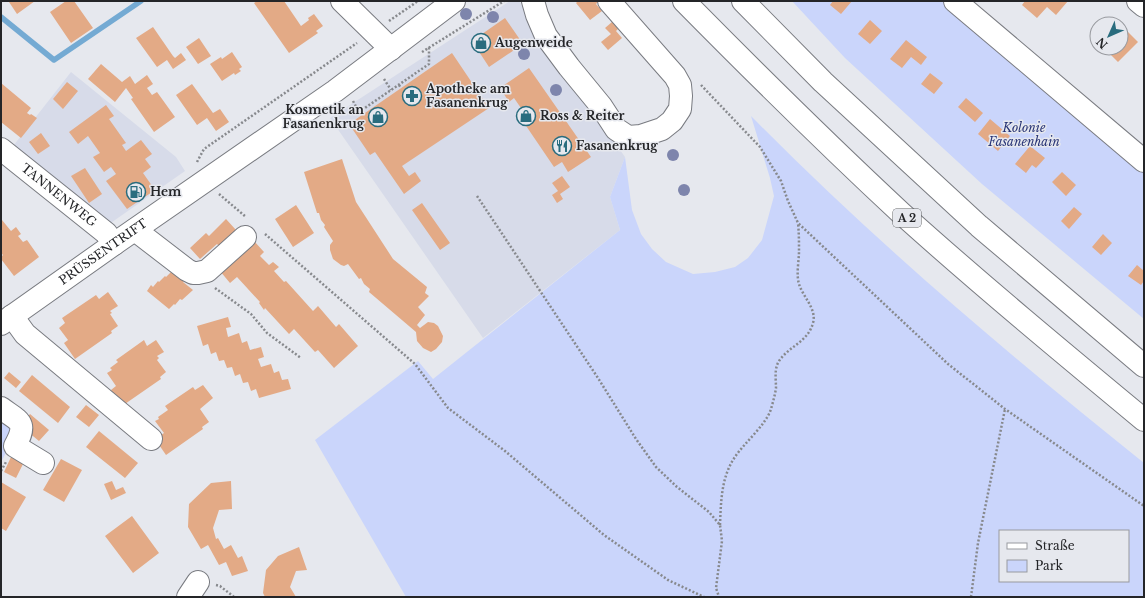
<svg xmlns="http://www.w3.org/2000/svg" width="1145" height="598" viewBox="0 0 1145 598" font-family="'Libre Baskerville',serif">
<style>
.built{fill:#d7dbe9}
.green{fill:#cad5fb;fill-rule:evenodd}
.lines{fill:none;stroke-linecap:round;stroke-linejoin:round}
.stream{stroke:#74aad3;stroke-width:5.5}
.building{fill:#e3aa86}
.minor-casing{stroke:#797b81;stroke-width:24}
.major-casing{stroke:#797b81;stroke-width:24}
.highway-casing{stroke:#797b81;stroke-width:24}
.path{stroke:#87898d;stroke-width:2.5;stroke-dasharray:2 2;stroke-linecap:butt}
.minor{stroke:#fff;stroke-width:22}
.major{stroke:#fff;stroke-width:22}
.highway{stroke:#fff;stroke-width:22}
.tree{fill:#7e85ac}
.labels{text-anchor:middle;stroke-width:3;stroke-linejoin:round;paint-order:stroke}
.shield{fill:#e6e8ee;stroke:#5e6063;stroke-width:1}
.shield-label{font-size:11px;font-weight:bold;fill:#242528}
.poi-label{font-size:12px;font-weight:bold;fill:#242528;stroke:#e6e8ee;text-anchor:start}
.park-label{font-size:12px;font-style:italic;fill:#283476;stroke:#e6e8ee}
.street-label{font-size:12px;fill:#242528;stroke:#e6e8ee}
</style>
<rect width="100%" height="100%" fill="#e6e8ee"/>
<!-- built -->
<path class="built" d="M510,1H519L587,104L625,157L610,197L620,230L483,338L330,118Z
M71,72L176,157L185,171L105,227L10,150Z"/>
<!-- green -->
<path class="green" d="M792,1H967L1144,152V319L982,184L845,58Z
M751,116C874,241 1008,354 1144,463V597H406L315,440L418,361L433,379L620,230L610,197L625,157L632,210L641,234L652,249L666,262L693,274L715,272L735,267L748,258L762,240L774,196L770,178ZM1000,531H1128V581H1000Z
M1,414L16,434L1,462Z"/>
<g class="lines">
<!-- stream -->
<path class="stream" d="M1,17L54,60L141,1"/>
</g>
<!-- building -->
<path class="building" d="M10,1H35L17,14L9,2Z
M66,1H74L93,28L71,43L50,12Z
M257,1H284L301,26L309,20L308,18L314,14L323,26L316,31L318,33L289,53L254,3Z
M578,1H598V2L596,4L602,11L590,20L576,3Z
M833,1H852L841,14L830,5Z
M1025,1H1068L1056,15L1047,7L1037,18L1022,5Z
M505,18L523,44L489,67L472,41Z
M870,20L882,31L870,44L858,34Z
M612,22L618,29L616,31L622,38L608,50L601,42L611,34L605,28Z
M1121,25L1138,42L1118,62L1104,48H1121Z
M153,27L173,56L175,58L181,53L186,60L173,69L167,60L157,67L136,38Z
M199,38L211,56L198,64L186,47Z
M906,40L927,57L921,65L911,57L902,68L890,59Z
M232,52L242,67L239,69L241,71L235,75L234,73L222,81L210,64L221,57L222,59Z
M452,53L489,108L402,166L409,176L415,172L421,181L404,194L375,152L370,155L349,124Z
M101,64L122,82L130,76L135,84L147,75L153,84L147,88L152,95L157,92L175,117L154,132L131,99L133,98L126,88L115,102L88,79Z
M529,68L591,157L568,172L562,162L554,167L518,114L523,111L514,98L509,102L500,88Z
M930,73L943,83L934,94L921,84Z
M67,82L78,91L63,109L53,99Z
M1,83L31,108L27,113L30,115L31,114L37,118L21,138L1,122Z
M192,84L213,113L220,109L229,122L216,131L207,118L197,125L176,95Z
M966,98L983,113L975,122L958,107Z
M106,105L114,116L109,119L126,143L122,145L126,151L141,140L152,154L145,159L151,167L143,173L155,190L127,209L106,181L116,174L111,167L104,172L93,157L100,153L88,136L78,144L69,132Z
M990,119L1010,136L998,151L978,134Z
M41,133L50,146L38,154L29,142Z
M1030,146L1045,158L1036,168L1032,165L1026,173L1015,164Z
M342,159L356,202L393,259L427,287L425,293L429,296L418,307L425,315L417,325L420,328L428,322L434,323L438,326L443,336L442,342L436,349L431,352L423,348L417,341L416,332L369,292L370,289L364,284L361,278L359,279L348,264L344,266L341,265L333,259L330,250V245L333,241L324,227L325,225L321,220L319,213H317L304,172Z
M85,168L102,194L89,203L71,176Z
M1062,172L1076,185L1066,196L1052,182Z
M562,176L570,187L560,194L563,199L557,203L552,195L558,191L552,183Z
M422,203L450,243L440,250L412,210Z
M296,205L314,233L293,247L275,219Z
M1074,207L1082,214L1069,229L1061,221Z
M226,219L236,230L219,246L217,244L200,259L190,248L206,233L209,236Z
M2,220L11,231L16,227L21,234L18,236L23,242L27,240L39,257L14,276L1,259V257L3,255L1,253V221Z
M1103,234L1112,243L1101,255L1092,247Z
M254,241L264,252L260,256L269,265L273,262L279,267L274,271L284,282L286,281L313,311L318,306L336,327L339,324L358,346L334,368L318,350L315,352L294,329L289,334L265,308L264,310L259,303L260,302L237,277L230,283L220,271Z
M1137,265L1144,271V281L1141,285L1128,276Z
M176,267L188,276L183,282L193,290L182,300L180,299L175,305L174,304L169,309L147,291L151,285L153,287L158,281L159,282L165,276L166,277Z
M108,292L118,306L110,311L112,313L110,314L118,326L111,331L112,333L75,359L64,343L68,340L59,328L65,323L62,318L96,295L99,299Z
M228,317L231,327L226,328L228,337L239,333L242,343L247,341L250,350L261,347L264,357L258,359L261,367L271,364L274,373L279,371L282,380L288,379L291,389L259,398L256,389L251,391L248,382L243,383L240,374L235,376L232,367L227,368L224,360L219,361L216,352L211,354L208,344L203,346L197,326Z
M144,340L147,346L156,340L164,352L157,356L159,358L157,360L166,372L160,377L161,379L122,406L111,390L116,386L107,373L112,370L110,368L118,362L116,360Z
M9,372L21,382L16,388L4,378Z
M32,375L70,407L58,423L19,391Z
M203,385L213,398L200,409L209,422L202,427L203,429L166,455L155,439L164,433L155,421L159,419L158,417L168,410L165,406L193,387L195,390Z
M86,405L99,415L89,427L76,417Z
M30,414L49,430L39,441L28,432L32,426L25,420Z
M99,431L138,463L125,478L86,447Z
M11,457L23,464L16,478L4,472Z
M61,459L82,470L64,502L43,490Z
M112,481L116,490L123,487L126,493L111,500L104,484Z
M231,481L232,509L219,510L213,528L216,539L218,538L224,549L231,545L238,558L242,556L248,571L232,576L226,562L219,565L208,545L201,549L188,527L189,504L211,483Z
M1,482L26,497L6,531L1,528Z
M132,516L159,553L133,573L105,536Z
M299,547L307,570L296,571L290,587L296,597H265L263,593L266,570L278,556Z"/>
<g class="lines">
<!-- minor casing -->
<g class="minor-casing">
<g id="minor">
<path d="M342,1L391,49"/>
<path d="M533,1L537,15L546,36L569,67L601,106L616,129L628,137L641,136L662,129L672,121L680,109L681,96L680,85L675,76L609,1"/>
<path d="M955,1L1144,161"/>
<path d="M1138,1L1144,6"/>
<path id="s1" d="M1,149L106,233L114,244"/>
<path d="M135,230L187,270L193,273H198L207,271L245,237"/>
<path d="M12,316L25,334L151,439"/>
<path d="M1,408C20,422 28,422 15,446L43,463"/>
<path d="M188,597L198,582"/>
</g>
</g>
<!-- major casing -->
<g class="major-casing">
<g id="major">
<path id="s2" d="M1,324L114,244L335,91L454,1"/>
</g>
</g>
<!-- highway casing -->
<g class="highway-casing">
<path id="highway" d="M684,1C755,73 827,144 901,213C980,284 1062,352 1144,420
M743,1L823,82L979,226L1144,366"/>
</g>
<!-- path -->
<path class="path" d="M389,21L418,1
M422,52L504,1
M384,79L391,90
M399,85L401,88
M701,85L760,147L781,181L788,201L798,223L948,364L1005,409L1144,506
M353,101L359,112L429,64V46
M197,162L204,149L357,43
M219,194L246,217
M477,196L598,378L636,439L656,467L677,487L709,512L720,525L722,541L716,588L719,597
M265,234L415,364L448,408L505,451L604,535L668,580L704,597
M215,288L251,314L267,333L301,358
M1,471L6,462
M720,525C721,502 721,477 735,457C744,443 766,425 771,409C773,402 775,395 776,388C776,379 774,369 779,361C789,346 808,342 813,323C817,309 803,297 799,284C796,274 799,261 799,251C799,242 799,233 798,223
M216,585L220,586L234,597
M971,597L978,543L1005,409"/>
<!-- minor -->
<use href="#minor" class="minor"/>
<!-- major -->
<use href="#major" class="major"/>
<!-- highway -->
<use href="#highway" class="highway"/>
</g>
<!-- trees -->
<g class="tree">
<circle cx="466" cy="14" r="6"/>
<circle cx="493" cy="17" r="6"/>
<circle cx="524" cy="54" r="6"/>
<circle cx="556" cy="90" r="6"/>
<circle cx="673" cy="155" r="6"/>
<circle cx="684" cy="190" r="6"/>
</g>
<!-- icons -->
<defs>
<g id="shop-ring" transform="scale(1)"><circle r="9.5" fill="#e6e8ee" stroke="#296c7e" stroke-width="1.5"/><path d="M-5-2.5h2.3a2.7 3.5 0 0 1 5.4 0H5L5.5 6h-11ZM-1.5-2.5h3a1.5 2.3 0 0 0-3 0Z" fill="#296c7e"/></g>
<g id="pharmacy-ring" transform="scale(1)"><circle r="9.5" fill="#e6e8ee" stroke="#296c7e" stroke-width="1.5"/><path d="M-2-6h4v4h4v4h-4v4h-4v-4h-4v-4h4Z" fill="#296c7e"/></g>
<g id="restaurant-ring" transform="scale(1)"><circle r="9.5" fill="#e6e8ee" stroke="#296c7e" stroke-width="1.5"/><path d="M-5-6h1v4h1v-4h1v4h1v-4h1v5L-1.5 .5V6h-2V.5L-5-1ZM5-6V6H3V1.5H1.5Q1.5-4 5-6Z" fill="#296c7e"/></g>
<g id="fuel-ring" transform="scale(1)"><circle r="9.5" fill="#e6e8ee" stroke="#296c7e" stroke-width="1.5"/><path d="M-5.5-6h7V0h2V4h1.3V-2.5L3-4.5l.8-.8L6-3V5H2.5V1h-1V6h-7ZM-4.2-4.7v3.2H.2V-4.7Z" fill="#296c7e"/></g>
</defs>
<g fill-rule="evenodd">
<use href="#shop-ring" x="481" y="43"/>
<use href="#pharmacy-ring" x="412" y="96"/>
<use href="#shop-ring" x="526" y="116"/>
<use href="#shop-ring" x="378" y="117"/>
<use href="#restaurant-ring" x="562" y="146"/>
<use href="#fuel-ring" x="136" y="192"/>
</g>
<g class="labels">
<!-- shield labels -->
<rect class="shield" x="893" y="209" width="28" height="18" rx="3"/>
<g class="shield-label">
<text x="907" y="222">A 2</text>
</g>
<!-- poi labels -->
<g class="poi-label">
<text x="495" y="47">Augenweide</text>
<text x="426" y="93">Apotheke am<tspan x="426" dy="14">Fasanenkrug</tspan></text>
<text x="364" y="114" text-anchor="end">Kosmetik an<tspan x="364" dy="14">Fasanenkrug</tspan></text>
<text x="540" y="120">Ross &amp; Reiter</text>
<text x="576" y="150">Fasanenkrug</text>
<text x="150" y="196">Hem</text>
</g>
<!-- park labels -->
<g class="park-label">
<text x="1024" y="132">Kolonie<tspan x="1024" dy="14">Fasanenhain</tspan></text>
</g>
<!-- street labels -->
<g class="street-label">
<text dy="4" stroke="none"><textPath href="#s1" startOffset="74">TANNENWEG</textPath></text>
<text dy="4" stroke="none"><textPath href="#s2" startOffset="125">PRÜSSENTRIFT</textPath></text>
</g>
</g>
<!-- border -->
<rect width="1145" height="598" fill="none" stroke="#242528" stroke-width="4"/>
<!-- legend -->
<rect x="999" y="530" width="130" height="52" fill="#e6e8ee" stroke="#989a9f"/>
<rect x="1007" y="543" width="20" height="6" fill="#ffffff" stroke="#989a9f"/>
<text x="1035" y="550" font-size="12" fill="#242528">Straße</text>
<rect x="1007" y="560" width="20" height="12" fill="#cad5fb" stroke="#989a9f"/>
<text x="1035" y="570" font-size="12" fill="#242528">Park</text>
<!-- north arrow -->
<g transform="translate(1109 36) rotate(225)"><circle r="19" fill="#e6e8ee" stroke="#989a9f"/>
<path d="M0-3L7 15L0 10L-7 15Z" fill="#296c7e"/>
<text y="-6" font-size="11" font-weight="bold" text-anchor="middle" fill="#242528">N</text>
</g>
</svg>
